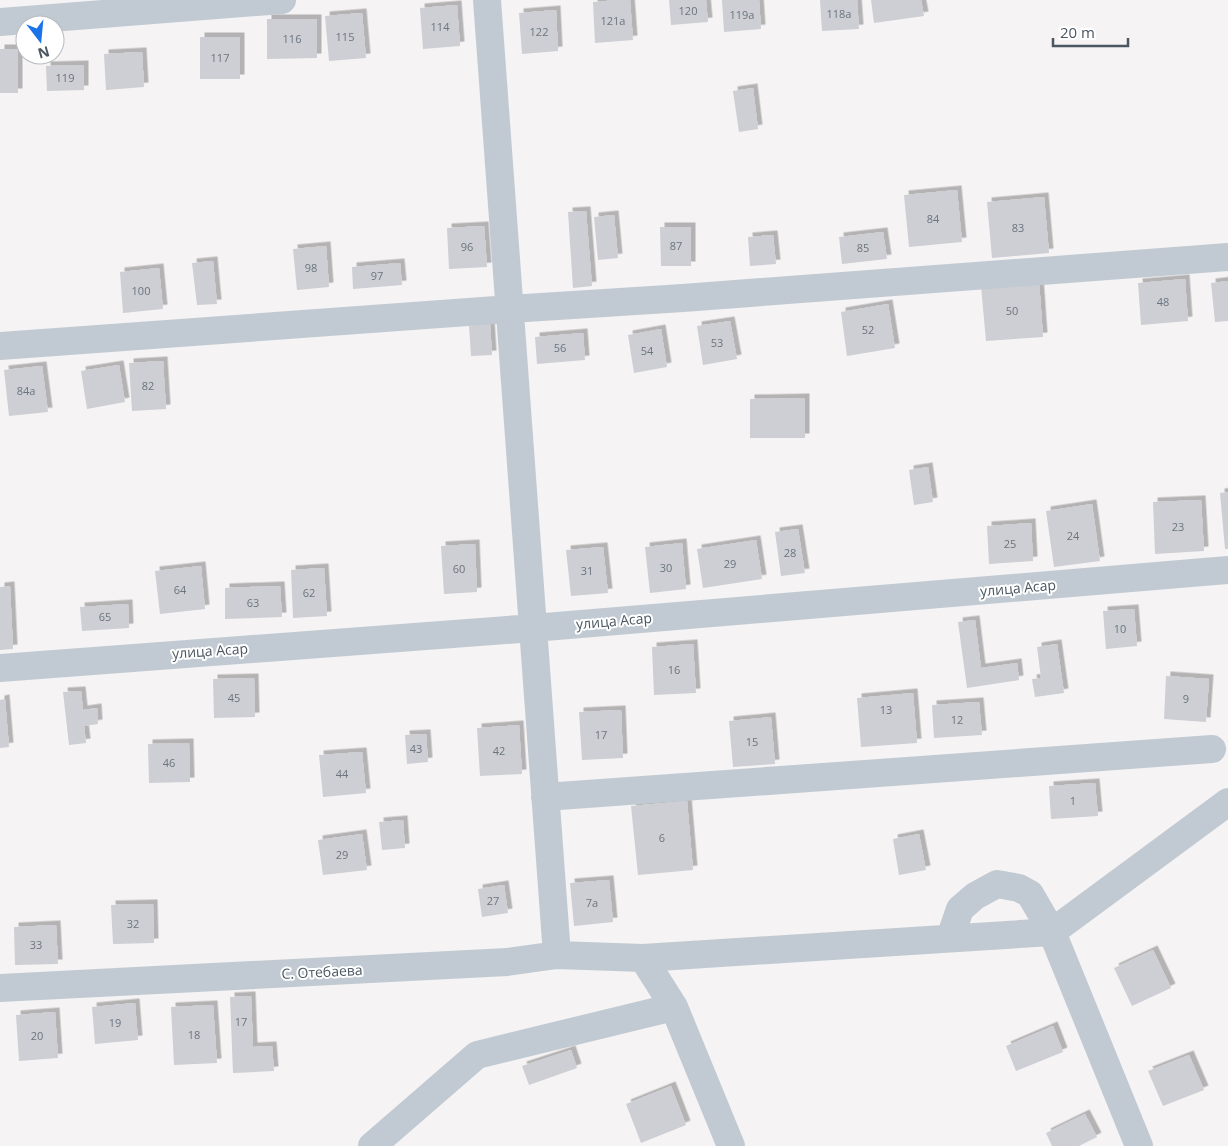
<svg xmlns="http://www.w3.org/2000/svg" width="1228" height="1146" viewBox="0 0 1228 1146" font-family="'Open Sans',sans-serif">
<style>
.building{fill:#cdcfd5;filter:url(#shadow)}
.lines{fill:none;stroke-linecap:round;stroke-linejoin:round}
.minor{stroke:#c1cad2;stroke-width:28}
.labels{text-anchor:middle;stroke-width:4;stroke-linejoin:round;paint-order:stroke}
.number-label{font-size:11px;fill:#6b747e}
.street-label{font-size:14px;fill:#4a5661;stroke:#fff}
</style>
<defs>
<filter id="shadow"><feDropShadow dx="4.5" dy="-4.5" stdDeviation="0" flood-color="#0004"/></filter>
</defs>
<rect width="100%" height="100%" fill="#f5f3f3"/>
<!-- building -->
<path class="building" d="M619,0H630L633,40L595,43L593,2Z
M669,0H706L708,22L671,25Z
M722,0H759L761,29L724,32Z
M820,0H857L859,29L822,31Z
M871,0H921L924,16L874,23Z
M457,5L460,46L423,49L420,8Z
M556,10L558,51L522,54L519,13Z
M362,13L366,58L329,61L325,16Z
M267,19H317V58L267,59Z
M200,37H240V79H200Z
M0,49H18V93H0Z
M142,52L144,87L106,90L104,54Z
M84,65V90L47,91L46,66Z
M753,88L758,129L739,132L733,91Z
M957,190L962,242L909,247L904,195Z
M1044,197L1049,253L992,258L987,202Z
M586,211L592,286L573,288L568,212Z
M614,215L618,258L598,260L594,217Z
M484,226L487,267L449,269L447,228Z
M660,227H691V266H661Z
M883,232L887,259L842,264L839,237Z
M773,235L776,264L750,266L748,237Z
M326,246L329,287L297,290L293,249Z
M213,261L217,304L197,305L192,263Z
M400,263L402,285L353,289L352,267Z
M159,268L163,309L123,313L120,272Z
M1185,279L1188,321L1141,325L1138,283Z
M1039,281L1043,337L986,341L981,286Z
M1228,281V321L1215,322L1211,283Z
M888,304L895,348L847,356L841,312Z
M730,321L737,359L703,365L697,326Z
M490,324L492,355L471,356L469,326Z
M661,329L667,367L634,373L628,335Z
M583,333L585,360L537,364L535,337Z
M163,361L166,409L132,411L129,363Z
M119,365L125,402L87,409L81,371Z
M42,366L48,412L9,416L4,370Z
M805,398V438H750V399Z
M928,467L933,502L914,505L909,470Z
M1228,492V549H1225L1220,493Z
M1201,500L1204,551L1155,554L1153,502Z
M1092,504L1100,561L1054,567L1046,511Z
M1031,523L1033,561L989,564L987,526Z
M798,529L805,573L781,576L775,532Z
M756,540L762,579L703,588L697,549Z
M682,543L686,589L650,593L645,547Z
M475,544L477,592L444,594L441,546Z
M603,547L608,593L571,596L566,550Z
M201,566L205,609L160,614L155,571Z
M324,568L327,616L293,618L291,570Z
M10,586L13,649L0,650V587Z
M280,586L282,617L225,619V588Z
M128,604L129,628L82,631L80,607Z
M1134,609L1137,646L1106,649L1103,611Z
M975,620L981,668L1017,663L1019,680L967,688L958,622Z
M693,644L696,693L654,695L652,647Z
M1057,644L1064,693L1035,697L1032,679L1041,678L1037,647Z
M1166,676L1209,679L1206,722L1164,719Z
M254,678L255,717L214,718L213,679Z
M81,691L83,710L97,708L98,724L84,726L86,743L69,745L63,692Z
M913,693L917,743L861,747L857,698Z
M5,699L9,747L0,748V700Z
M979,702L982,735L934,738L932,705Z
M621,710L623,758L582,760L579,712Z
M771,717L775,764L733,767L729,721Z
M519,725L522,774L480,776L477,728Z
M426,734L428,762L407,764L405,735Z
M189,743L190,782L149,783L148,744Z
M362,752L366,793L323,797L319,755Z
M1095,783L1098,816L1051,819L1049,786Z
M687,801L693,870L638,875L631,806Z
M403,820L405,848L382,850L379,822Z
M362,834L367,870L323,875L318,840Z
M919,834L926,870L899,875L893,839Z
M609,880L613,922L574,926L570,883Z
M504,885L508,913L482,917L478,889Z
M153,904L154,943L113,944L111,905Z
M56,925L58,964L15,965L14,927Z
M1153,950L1171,988L1132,1006L1114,968Z
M251,996L253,1047L272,1046L274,1071L233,1073L230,997Z
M135,1003L138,1040L95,1044L92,1007Z
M213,1005L217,1063L174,1065L171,1007Z
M55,1012L58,1058L19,1061L16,1015Z
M1053,1026L1063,1052L1016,1071L1006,1046Z
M571,1050L577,1068L529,1085L522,1066Z
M1189,1055L1204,1090L1163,1106L1148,1071Z
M671,1086L686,1125L641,1143L626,1104Z
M1085,1114L1097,1137L1079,1146H1052L1046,1133Z"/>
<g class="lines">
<!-- minor -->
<path class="minor" d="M487,0L557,955
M0,22L282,0
M0,346L510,309L683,298L1228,257
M0,668L533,628L1228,570
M545,797L1212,749
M950,938L960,909L975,896L997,884L1019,888L1030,894L1052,932L1139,1146
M643,958L674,1007L731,1146
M0,988L507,962L557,955L643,958L1052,932L1228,802
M372,1146L477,1055L674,1007"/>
</g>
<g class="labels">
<!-- number labels -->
<g class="number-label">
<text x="688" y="15">120</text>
<text x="839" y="18">118а</text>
<text x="742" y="19">119а</text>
<text x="613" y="25">121а</text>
<text x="440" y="31">114</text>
<text x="539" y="36">122</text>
<text x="345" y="41">115</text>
<text x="292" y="43">116</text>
<text x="220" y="62">117</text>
<text x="65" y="82">119</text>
<text x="933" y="223">84</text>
<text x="1018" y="232">83</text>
<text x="676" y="250">87</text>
<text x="467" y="251">96</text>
<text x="863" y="252">85</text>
<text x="311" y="272">98</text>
<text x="377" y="280">97</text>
<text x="141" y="295">100</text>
<text x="1163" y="306">48</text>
<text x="1012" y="315">50</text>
<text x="868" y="334">52</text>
<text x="717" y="347">53</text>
<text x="560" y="352">56</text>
<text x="647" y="355">54</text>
<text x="148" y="390">82</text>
<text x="26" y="395">84а</text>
<text x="1178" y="531">23</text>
<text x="1073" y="540">24</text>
<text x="1010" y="548">25</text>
<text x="790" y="557">28</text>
<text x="730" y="568">29</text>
<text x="666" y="572">30</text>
<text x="459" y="573">60</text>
<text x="587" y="575">31</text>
<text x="180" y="594">64</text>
<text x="309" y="597">62</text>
<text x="253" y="607">63</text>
<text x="105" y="621">65</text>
<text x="1120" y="633">10</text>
<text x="674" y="674">16</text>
<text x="234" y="702">45</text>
<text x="1186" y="703">9</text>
<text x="886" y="714">13</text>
<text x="957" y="724">12</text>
<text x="601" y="739">17</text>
<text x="752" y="746">15</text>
<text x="416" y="753">43</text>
<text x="499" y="755">42</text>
<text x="169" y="767">46</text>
<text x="342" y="778">44</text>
<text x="1073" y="805">1</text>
<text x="662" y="842">6</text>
<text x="342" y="859">29</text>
<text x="493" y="905">27</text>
<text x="592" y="907">7а</text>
<text x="133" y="928">32</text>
<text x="36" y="949">33</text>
<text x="241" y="1026">17</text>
<text x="115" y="1027">19</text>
<text x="194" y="1039">18</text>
<text x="37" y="1040">20</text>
</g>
<!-- street labels -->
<g class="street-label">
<text transform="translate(1018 588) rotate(-5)" y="5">улица Асар</text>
<text transform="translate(614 621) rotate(-5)" y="5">улица Асар</text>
<text transform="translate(210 651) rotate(-4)" y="5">улица Асар</text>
<text transform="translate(322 972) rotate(-3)" y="5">С. Отебаева</text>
</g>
</g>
<!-- north arrow -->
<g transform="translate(40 40) rotate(164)"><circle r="24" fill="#ffffff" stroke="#b7bbc0"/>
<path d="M0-4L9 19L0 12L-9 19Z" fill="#1a73e8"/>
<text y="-8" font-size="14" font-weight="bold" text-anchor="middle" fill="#4a5661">N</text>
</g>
<!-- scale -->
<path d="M1053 38v8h75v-8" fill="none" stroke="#4a5661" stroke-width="2.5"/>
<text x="1060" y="38" font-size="15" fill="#4a5661" stroke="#ffffff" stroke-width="4" paint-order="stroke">20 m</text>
</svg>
